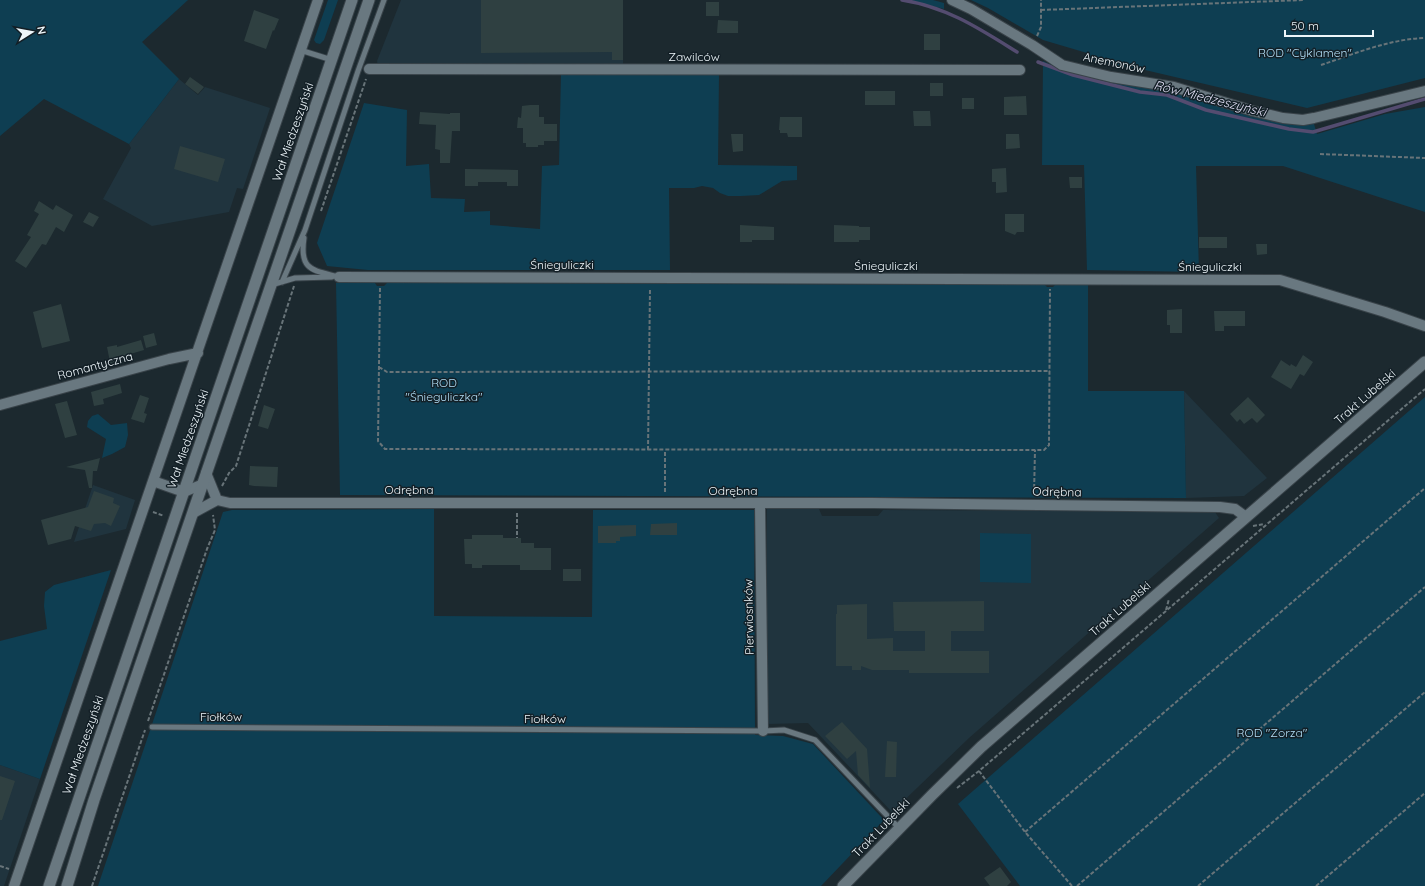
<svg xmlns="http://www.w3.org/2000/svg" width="1425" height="886" viewBox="0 0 1425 886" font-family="Quicksand,sans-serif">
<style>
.built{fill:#20343e}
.green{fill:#0e3e52}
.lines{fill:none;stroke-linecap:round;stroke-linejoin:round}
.stream{stroke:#544c70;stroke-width:3.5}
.building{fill:#2f4041}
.service-casing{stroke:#394349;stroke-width:7}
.minor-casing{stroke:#394349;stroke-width:12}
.tertiary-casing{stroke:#394349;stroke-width:13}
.secondary-casing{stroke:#394349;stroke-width:13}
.path{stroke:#687479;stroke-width:2;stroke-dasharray:4 2;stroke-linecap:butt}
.service{stroke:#697880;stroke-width:5}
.minor{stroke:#697880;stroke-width:10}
.tertiary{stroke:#697880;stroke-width:11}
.secondary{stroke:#697880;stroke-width:11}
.labels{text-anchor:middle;stroke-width:3;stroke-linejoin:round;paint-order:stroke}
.park-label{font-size:12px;fill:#b1def6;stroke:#131f26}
.street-label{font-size:12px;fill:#edf6fa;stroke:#131f26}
.water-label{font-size:13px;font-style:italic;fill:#dfdef3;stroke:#131f26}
</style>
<rect width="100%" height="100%" fill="#1c292f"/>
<!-- built -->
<path class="built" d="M401,0H623V67L378,66L377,61Z
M179,79L198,95L205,87L270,108L243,189L237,188L229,212L152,226L103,199L131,148L129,144Z
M1184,391L1267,478L1244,496L1186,498Z
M93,485L135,500L126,529L74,542Z
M767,509H819L822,516H878L883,510L1215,512L1219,518L969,738L892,812L808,723L767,724Z
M0,765L40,779L4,886H0Z"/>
<!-- green -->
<path class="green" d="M0,0H188L142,42L179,79L129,144L44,99L0,136Z
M328,0H338L324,40L320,44L316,43L314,40Z
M908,0H933L944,3V9Z
M971,0H1425V78L1307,108L1145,70L1086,60L1087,53L1043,40L988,8Z
M1043,61L1062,70L1173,91L1252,117L1282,122L1314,124L1317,134L1385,114L1425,107V212L1283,166H1196L1199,272L1087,270L1084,165H1042Z
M561,73L719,74L718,165L797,166V180L782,181L759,195L741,196H728L720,193L713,188L702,186L694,188H669L670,270H368L327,266L317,243L364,103L407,110L406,166L429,164L431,198L465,199L464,212L490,211V225L540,229L542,166L559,165Z
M336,283H375L377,286H384L387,283L1045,285L1047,287H1053L1055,285H1088V391H1184L1186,498L340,495Z
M1425,397V886H1020L958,804Z
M98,414L111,425L127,423L128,435L125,447L112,454L102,458L106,439L87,427L88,421L92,416Z
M434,509V616L592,617L593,510H754L755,735L783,736L813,744L884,820L821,886H98L223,512L232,510Z
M980,533L1031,534V583L980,582Z
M111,570L40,779L0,765V641L47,629L44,606L45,592L54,585Z"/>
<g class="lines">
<!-- stream -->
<path class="stream" d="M902,0C947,7 980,29 1017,52
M1038,62L1073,75L1140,92L1167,95L1206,110L1289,129L1313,132L1425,99"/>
</g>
<!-- building -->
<path class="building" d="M481,0H623V60H612V52L481,53Z
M706,2H719V16H706Z
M254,10L279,19L274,31L273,30L266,49L244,41Z
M718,20L738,21V33H717Z
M924,34H940V50H924Z
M190,77L204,87L198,94L185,84Z
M930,83H943V96H930Z
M865,91H895V105H865Z
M1026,96L1027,115H1004V97Z
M962,98H974V109H962Z
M530,105H539V117H544V124H557V141H544V145H538V147H526V143H523V128H517L518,117L521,118L522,106Z
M913,111H930L931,126H914Z
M420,112L450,114V113H460V131H452L450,163H440V150L435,149L436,125L419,124Z
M780,117H802V137H788L787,133H780V130H779Z
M731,134H743V151L733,152Z
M1006,134H1019L1020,148L1006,149Z
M180,146L225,159L218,182L174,169Z
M1006,168L1007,192L996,193V182H992V169Z
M465,169L518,170V186H507V182H478V186H465Z
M1069,177H1082V188H1070Z
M39,201L53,210L56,205L73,215L64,232L56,227L46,245L42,244L26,268L15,261L31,237L27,235L39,214L34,211Z
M89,212L99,217L93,227L83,222Z
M1005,214H1024V232H1017L1015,235L1005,231Z
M740,225L774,227V240H752V242H740Z
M834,225L859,226V227H870V240H859V242H834Z
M1199,237H1227V248H1199Z
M1256,244H1267V254L1257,255Z
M61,304L70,341L42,348L33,312Z
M1182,309V333H1170V325H1167V310Z
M1214,311H1245V326H1224V331H1215Z
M154,333L157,345L146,348L143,336Z
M141,340L144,350L120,357L122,364L111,367L107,347L117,345V347Z
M1303,355L1313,362L1304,376L1300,374L1291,389L1271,377L1281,360L1290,366L1291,364L1296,367Z
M120,384L122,393L103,399L104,404L94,406L91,392Z
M140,395L149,398L144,413L147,414L144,423L131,419Z
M1248,397L1265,415L1257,423L1252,418L1244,424L1240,419L1237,422L1230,414Z
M67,401L77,435L65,438L55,404Z
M264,405L275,409L268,429L258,426Z
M100,458L97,471H93L92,488H89L85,470L66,467Z
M250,466L278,467L277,487L254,486L249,485Z
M94,491L114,498L113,503L120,506L111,526L105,523L94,524L91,531L75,526L71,539L48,545L41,520L88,507Z
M677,523V535H650L651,524Z
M636,525V536L620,537V541H616V543H598V526Z
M472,535H503V538H521V543H534V548H551V570H520V565H482V568H472V564H465L464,539H472Z
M563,569H581V581H563Z
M984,601V631H951V651H989V673H909V670H872L861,666V670H852V666H836V614H837V605L867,604V639L893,638V651H925V631H894L893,602Z
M842,722L867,749L870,788L858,775L856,751L847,759L825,736Z
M887,741L897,742L896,777H885Z
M0,776L15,781L2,820H0Z
M1000,867L1011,882L1007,886H990L984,878Z"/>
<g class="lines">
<!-- service casing -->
<g class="service-casing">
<path id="service" d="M300,50L332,60
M304,238C299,271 313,270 339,277
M282,282L305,230L358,71L384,0
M271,285L295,278L332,277
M152,727L763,731L784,730L815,740L899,828"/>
</g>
<!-- minor casing -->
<g class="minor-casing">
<path id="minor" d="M952,0L971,9L1032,45L1062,65L1111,77L1174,87L1253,111L1283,118L1303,120L1314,118L1425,91
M369,69L1020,70
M339,277L1280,280L1385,312L1425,326
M0,405L169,359L198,353
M206,473L217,500
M153,481L184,492L203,484
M760,504L763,731
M193,513L217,500L230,503H873L1220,507L1235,509L1246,517
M14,886L318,0"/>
</g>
<!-- tertiary casing -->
<g class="tertiary-casing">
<path id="tertiary" d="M843,886L932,795L981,747L1425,362"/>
</g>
<!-- secondary casing -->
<g class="secondary-casing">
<path id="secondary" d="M49,886L352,0
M67,886L94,800L369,0"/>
</g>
<!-- path -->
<path class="path" d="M1041,10L1303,0
M1037,36L1041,27V0
M1321,65C1354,54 1389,39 1425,38
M1320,154L1425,158
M321,211L366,79
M380,288L378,441L385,449L1044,450L1049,445L1050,289
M379,367L387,372L1050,371
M648,450L650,289
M222,486L229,473L236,466L294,286
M665,492V450
M1034,494L1035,450
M153,512L164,516
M517,513V538
M1253,526L1264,524
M1166,610L1169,599
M148,721L207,549L215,530L213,515
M979,771L1025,832L1072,886
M957,788L979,771C1128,644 1276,516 1425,389
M1025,832L1425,488
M0,866L9,869
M92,886L145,730
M1077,886L1425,587
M1198,886L1425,692
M1316,886L1425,793"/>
<!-- service -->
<use href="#service" class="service"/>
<!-- minor -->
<use href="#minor" class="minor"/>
<!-- tertiary -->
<use href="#tertiary" class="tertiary"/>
<!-- secondary -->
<use href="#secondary" class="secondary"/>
</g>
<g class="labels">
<!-- park labels -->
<g class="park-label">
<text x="1305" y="57">ROD "Cyklamen"</text>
<text x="444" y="387">ROD<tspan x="444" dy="14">"Śnieguliczka"</tspan></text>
<text x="1272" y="737">ROD "Zorza"</text>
</g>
<!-- street labels -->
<g class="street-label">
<text x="694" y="61">Zawilców</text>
<text transform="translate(1114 63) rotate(12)" y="4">Anemonów</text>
<text transform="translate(293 132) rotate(-71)" y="4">Wał Miedzeszyński</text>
<text x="562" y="269">Śnieguliczki</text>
<text x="886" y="270">Śnieguliczki</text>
<text x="1210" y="271">Śnieguliczki</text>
<text transform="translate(95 366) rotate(-15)" y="4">Romantyczna</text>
<text transform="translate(1365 397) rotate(-41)" y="4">Trakt Lubelski</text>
<text transform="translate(188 439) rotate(-71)" y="4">Wał Miedzeszyński</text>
<text x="409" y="494">Odrębna</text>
<text x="733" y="495">Odrębna</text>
<text transform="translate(1057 492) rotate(1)" y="4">Odrębna</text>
<text transform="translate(1120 609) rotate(-41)" y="4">Trakt Lubelski</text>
<text transform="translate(749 617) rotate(-91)" y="4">Pierwiosnków</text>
<text x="221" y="721">Fiołków</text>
<text x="545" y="723">Fiołków</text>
<text transform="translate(83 745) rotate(-71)" y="4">Wał Miedzeszyński</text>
<text transform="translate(881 828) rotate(-46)" y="4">Trakt Lubelski</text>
</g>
<!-- water labels -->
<g class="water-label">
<text transform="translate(1210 98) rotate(14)" y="5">Rów Miedzeszyński</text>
</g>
</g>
<!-- north arrow -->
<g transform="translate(32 32) rotate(79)" stroke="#131f26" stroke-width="3" paint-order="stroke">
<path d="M0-3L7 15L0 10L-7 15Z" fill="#edf6fa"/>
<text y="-6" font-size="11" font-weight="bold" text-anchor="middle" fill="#edf6fa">N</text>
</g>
<!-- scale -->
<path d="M1285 30v6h88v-6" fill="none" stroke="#edf6fa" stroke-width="2"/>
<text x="1291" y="30" font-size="12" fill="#edf6fa" stroke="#131f26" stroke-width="3" paint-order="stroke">50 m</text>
</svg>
